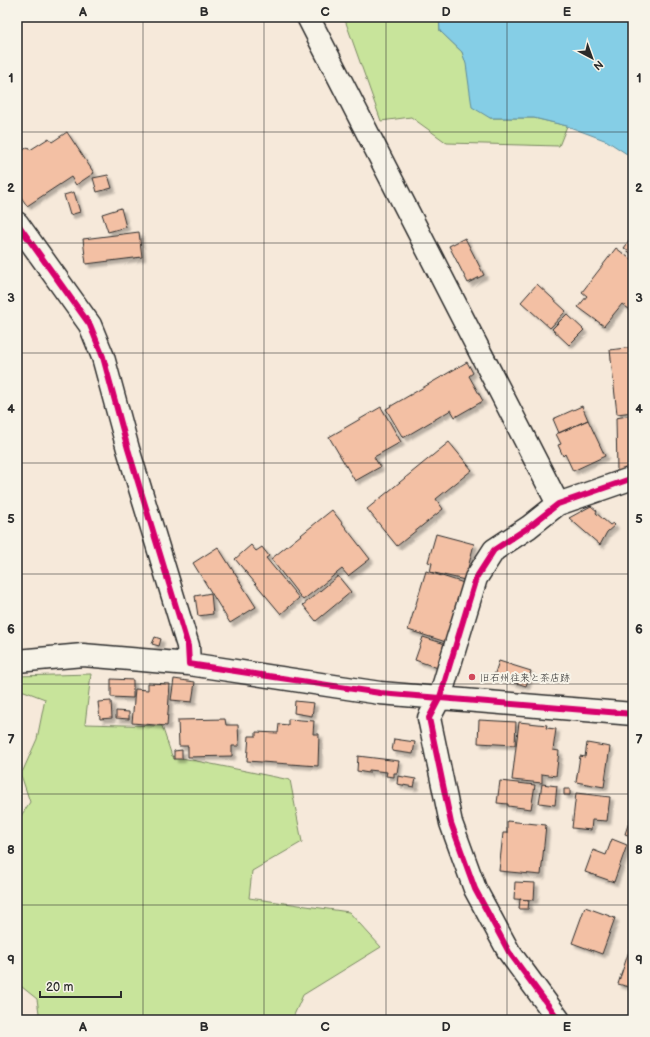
<svg xmlns="http://www.w3.org/2000/svg" width="650" height="1037" viewBox="0 0 650 1037" font-family="'Balsamiq Sans','Klee One',sans-serif">
<style>
.green{fill:#c8e49b;stroke:#7a8863}
.water{fill:#85cee6;stroke:#618d9b}
.building{fill:#f3c0a4;stroke:#2b2b2b;filter:url(#shadow)}
.lines{fill:none;stroke-linecap:round;stroke-linejoin:round}
.minor-casing{stroke:#2b2b2b;stroke-width:25}
.minor{stroke:#f7f3e8;stroke-width:22}
.cycleway-casing{stroke:#f7f3e8;stroke-width:8}
.cycleway{stroke:#d6006c;stroke-width:6}
.grid{fill:none;stroke:#2b2b2b;stroke-width:1;stroke-opacity:0.55}
.poi-dot{fill:#d1495b;stroke:#f7f3e8;stroke-width:1.5}
.labels{text-anchor:middle;stroke-width:4;stroke-linejoin:round;paint-order:stroke}
.poi-label{font-size:10px;fill:#2b2b2b;stroke:#f7f3e8;text-anchor:start}
.neatline{fill:none;stroke:#2b2b2b;stroke-width:1.5}
.grid-label{font-size:13px;text-anchor:middle;font-weight:bold;fill:#2b2b2b}
</style>
<defs>
<filter id="shadow"><feDropShadow dx="3.5" dy="3.5" stdDeviation="1" flood-color="#0004"/></filter>
</defs>
<rect width="100%" height="100%" fill="#f6e9da"/>
<filter id="ink" filterUnits="userSpaceOnUse"><feTurbulence type="fractalNoise" baseFrequency=".025" numOctaves="2"/><feDisplacementMap in="SourceGraphic" scale="8" xChannelSelector="R" yChannelSelector="G"/><feConvolveMatrix kernelMatrix="1 2 1 2 8 2 1 2 1" color-interpolation-filters="sRGB"/></filter>
<g filter="url(#ink)">
<!-- green -->
<path class="green" d="M346,17H439L440,31L462,52L490,118H534L567,126L559,146L447,143L411,117L381,121L345,20Z
M91,674L85,724L162,726L172,756L290,780L302,842L252,871L249,898L349,912L381,947L303,995L294,1015L296,1020H40L37,999L17,983V822L30,802L21,775L37,739L45,699L24,691L17,692V676Z"/>
<!-- water -->
<path class="water" d="M439,17H633V158L607,141L567,126L534,118H490L472,107L466,64L462,52L440,31Z"/>
<!-- building -->
<path class="building" d="M67,132L94,173L76,185L71,177L27,206L17,191V154L28,147L30,150L49,138L52,142Z
M108,175L112,188L97,192L93,178Z
M74,192L80,212L70,215L64,195Z
M121,208L126,227L108,232L102,214Z
M139,232L142,257L86,264L83,239Z
M633,236V255L624,248Z
M465,238L484,275L468,283L449,246Z
M616,248L633,261V305L629,309L622,304L604,326L578,307L587,296L582,292Z
M537,284L566,311L550,328L521,302Z
M567,314L584,330L569,345L552,329Z
M633,347V412L617,414L610,350Z
M467,362L473,373L469,376L483,401L455,417L451,410L403,438L386,409Z
M582,406L588,420L559,433L553,419Z
M381,407L401,442L374,457L380,467L355,481L329,437Z
M633,415V466L617,472L616,418Z
M588,420L605,456L573,471L565,454L563,456L558,445L561,444L556,434Z
M449,442L472,470L436,499L443,509L397,546L367,509Z
M591,506L597,511L596,513L610,525L613,523L615,525L607,532L600,545L569,518Z
M332,510L370,559L348,576L342,569L303,600L271,559Z
M436,534L474,544L465,580L430,572L432,563L428,562Z
M251,545L256,551L262,547L269,556L266,558L299,598L281,614L235,559Z
M218,547L256,607L230,623L193,563Z
M426,571L464,583L446,642L408,630Z
M338,576L351,592L316,621L303,605Z
M211,593L213,614L198,616L195,596Z
M155,637L161,639L159,646L152,644Z
M423,637L445,644L438,668L415,660Z
M499,661L531,671L526,686L494,676Z
M111,679L133,680V698L111,697Z
M174,679L195,682L192,702L171,700Z
M148,683L170,684L167,726L132,723L135,689L148,690Z
M111,701L112,718L100,719L98,702Z
M295,701L314,703L312,716L294,713Z
M116,711L129,712V719L116,718Z
M225,719L226,725H238L239,746H232V756L188,757V746H179L178,720Z
M288,719L314,721L313,734H319L318,766L247,761L249,736H256V732L278,733L279,724L288,725Z
M479,720L516,722L515,745L478,743Z
M519,722L547,725L546,728L556,729L553,750L559,751L556,776L542,774V783L512,780Z
M394,739L415,742L413,754L392,751Z
M587,743L610,747L604,787L576,782L580,756L585,757Z
M182,750V759H174V751Z
M358,756L399,761L397,773H394V777L386,776L387,772L369,770V773L357,771Z
M398,776L416,779L414,787L397,784Z
M500,781L535,785L531,809L508,806V804L497,803Z
M542,784L557,786L555,805L539,803Z
M564,789H570V795H564Z
M576,793L610,797L607,821L592,820L591,830L572,828Z
M632,813H633V837L625,834Z
M507,821L546,825L541,875L499,871L503,833H507Z
M612,839L627,845L614,882L585,872L593,850L606,855Z
M515,882L535,883L534,900L514,899Z
M520,899L529,900L528,909H519Z
M585,907L615,918L602,954L572,943Z
M633,939V988L618,984Z"/>
<g class="lines">
<!-- minor casing -->
<g class="minor-casing">
<path id="minor" d="M308,17L558,504
M17,223L90,325L103,357L128,449L188,646L189,664L380,693L633,714
M17,661L83,655L189,664
M559,1020L509,952L475,889L451,823L429,718L440,697L476,578L494,550L529,527L558,504L633,478"/>
</g>
<!-- minor -->
<use href="#minor" class="minor"/>
<!-- cycleway casing -->
<g class="cycleway-casing">
<path id="cycleway" d="M17,223L90,325L103,357L128,449L188,646L189,664L380,693L633,714
M559,1020L509,952L475,889L451,823L429,718L440,697L476,578L494,550L529,527L558,504L633,478"/>
</g>
<!-- cycleway -->
<use href="#cycleway" class="cycleway"/>
</g>
</g>
<!-- grid -->
<path class="grid" d="M143,17V1020M264,17V1020M386,17V1020M507,17V1020M17,132H633M17,243H633M17,353H633M17,463H633M17,574H633M17,684H633M17,794H633M17,905H633"/>
<!-- markers -->
<circle class="poi-dot" cx="472" cy="677" r="4"/>
<g class="labels">
<!-- poi labels -->
<g class="poi-label">
<text x="480" y="681">旧石州往来と茶店跡</text>
</g>
</g>
<!-- margin -->
<rect width="650" height="1037" fill="none" stroke="#f7f3e8" stroke-width="44"/>
<!-- north arrow -->
<g transform="translate(592 58) rotate(139)" stroke="#f7f3e8" stroke-width="3" paint-order="stroke">
<path d="M0-3L7 15L0 10L-7 15Z" fill="#2b2b2b"/>
<text y="-6" font-size="11" font-weight="bold" text-anchor="middle" fill="#2b2b2b">N</text>
</g>
<!-- scale -->
<path d="M40 991v6h81v-6" fill="none" stroke="#2b2b2b" stroke-width="2"/>
<text x="46" y="991" font-size="12" fill="#2b2b2b" stroke="#f7f3e8" stroke-width="3" paint-order="stroke">20 m</text>
<rect x="22" y="22" width="606" height="993" class="neatline"/>
<g class="grid-label">
<text x="83" y="16">A</text>
<text x="204" y="16">B</text>
<text x="325" y="16">C</text>
<text x="446" y="16">D</text>
<text x="567" y="16">E</text>
<text x="11" y="82">1</text>
<text x="639" y="82">1</text>
<text x="11" y="192">2</text>
<text x="639" y="192">2</text>
<text x="11" y="302">3</text>
<text x="639" y="302">3</text>
<text x="11" y="413">4</text>
<text x="639" y="413">4</text>
<text x="11" y="523">5</text>
<text x="639" y="523">5</text>
<text x="11" y="633">6</text>
<text x="639" y="633">6</text>
<text x="11" y="744">7</text>
<text x="639" y="744">7</text>
<text x="11" y="854">8</text>
<text x="639" y="854">8</text>
<text x="11" y="964">9</text>
<text x="639" y="964">9</text>
<text x="83" y="1031">A</text>
<text x="204" y="1031">B</text>
<text x="325" y="1031">C</text>
<text x="446" y="1031">D</text>
<text x="567" y="1031">E</text>
</g>
</svg>
